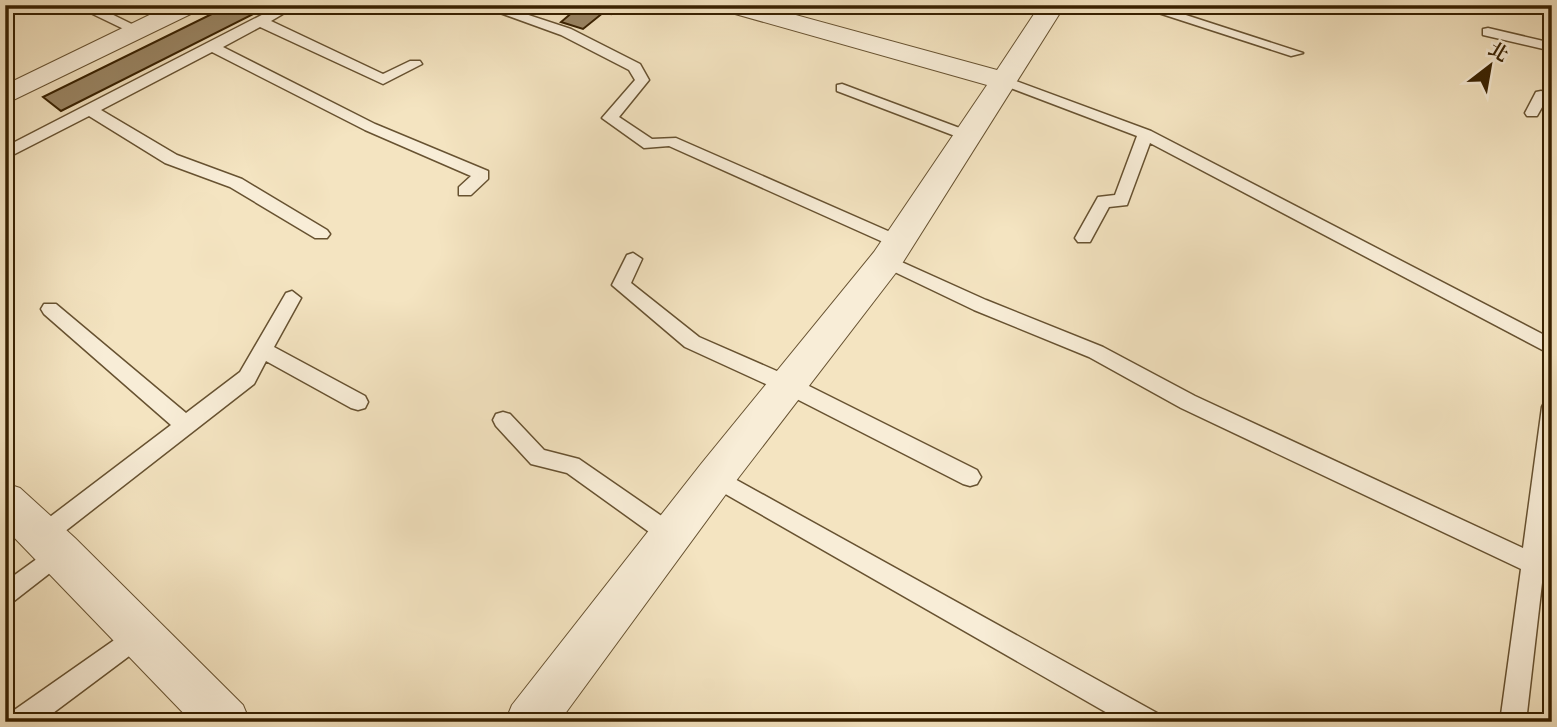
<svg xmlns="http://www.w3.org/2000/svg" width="1557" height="727" viewBox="0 0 1557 727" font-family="'Gentium Book Plus','Noto Serif TC',serif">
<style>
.building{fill:#9a8665;stroke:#382101;stroke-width:2}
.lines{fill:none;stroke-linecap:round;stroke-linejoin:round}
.service-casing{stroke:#675231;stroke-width:3}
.minor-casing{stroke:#675231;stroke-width:2}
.service{fill:#f8edd7;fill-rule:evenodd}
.minor{fill:#f8edd7;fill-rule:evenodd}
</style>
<rect width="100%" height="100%" fill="#f4e4c1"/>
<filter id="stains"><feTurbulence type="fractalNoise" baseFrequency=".00286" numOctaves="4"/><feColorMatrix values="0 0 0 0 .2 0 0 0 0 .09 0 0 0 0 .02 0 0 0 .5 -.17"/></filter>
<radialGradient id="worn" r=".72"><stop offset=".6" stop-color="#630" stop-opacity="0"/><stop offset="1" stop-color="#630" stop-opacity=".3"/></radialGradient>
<!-- building -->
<path class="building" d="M230,5H271L61,111L43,97Z
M581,5H619L611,14L604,12L583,29L561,22Z"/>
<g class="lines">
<!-- service casing -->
<g class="service-casing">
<path id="service" d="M74,5H93L144,30L132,33Z
M281,5H298L271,21L383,74L410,61H420L422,64L383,84L260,27L223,47L375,124L488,171V179L471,195H459V187L471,176L365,130L212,52L101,110L177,155L242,179L327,230L330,234L327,238H315L230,187L165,163L89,116L5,159V147Z
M478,5H498L571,29L640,64L649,80L619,117L652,139L676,138L904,238L907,242L904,246H892L669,146L644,148L602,118L635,80L629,70L561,35Z
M1134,5H1155L1303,53L1291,56Z
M1488,28L1552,43V51L1483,35V29Z
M1005,77L1151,131L1552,339V355L1150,143L1127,205L1109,207L1090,242H1078L1075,238L1098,197L1115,195L1137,136L1000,84L998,81Z
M842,84L973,133L976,136L968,141L963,139L837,91V85Z
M1541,91L1552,94V103L1545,102L1537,116H1527L1525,113L1536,92Z
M633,253L642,259L631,283L699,337L795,379L977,470L981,477L977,484L970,486L963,484L781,391L685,347L612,285L627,255Z
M886,255L986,300L1103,347L1195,396L1523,548L1542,407L1545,401L1552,399V496L1526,722H1500L1521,569L1181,408L1089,357L974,310L880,265L877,261L880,257Z
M292,291L301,298L274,347L365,396L368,402L365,408L358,410L351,408L266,361L254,384L50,543L42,546L34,543L31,536L34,529L171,425L44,314L41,309L44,304H56L186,413L240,372L286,293Z
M503,412L510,414L544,450L579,459L679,528L682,535L679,542L671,545L663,542L567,473L531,464L496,426L493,420L496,414Z
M715,468L1157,713L1161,722H1123L708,484L704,477L708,470Z
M60,542L68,545L71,552L68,559L5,608V582Z
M140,622L148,626L152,634L148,642L41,722H6L10,713Z"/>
</g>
<!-- minor casing -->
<g class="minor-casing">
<path id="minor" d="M170,5H202L199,10L5,104V85Z
M718,5H759L997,70L1040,5H1065L898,270L729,490L559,722H505L512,705L701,464L874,252L987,85L721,10Z
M5,483L20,488L75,538L243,705L250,722H192L5,528Z"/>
</g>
<!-- service -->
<use href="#service" class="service"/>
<!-- minor -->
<use href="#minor" class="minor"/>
</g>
<!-- margin -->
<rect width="1557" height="727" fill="none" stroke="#f4e4c1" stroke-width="28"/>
<rect x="7" y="7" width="1543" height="713" fill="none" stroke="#382101" stroke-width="3.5"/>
<rect x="14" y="14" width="1529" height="699" fill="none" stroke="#382101" stroke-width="2"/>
<!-- north arrow -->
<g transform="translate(1490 66) rotate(31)" stroke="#f8edd7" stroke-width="5" paint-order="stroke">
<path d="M0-5L12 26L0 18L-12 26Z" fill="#382101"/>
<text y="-10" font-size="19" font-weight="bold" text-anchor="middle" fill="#382101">北</text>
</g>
<rect width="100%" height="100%" filter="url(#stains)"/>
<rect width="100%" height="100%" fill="url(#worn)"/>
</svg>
